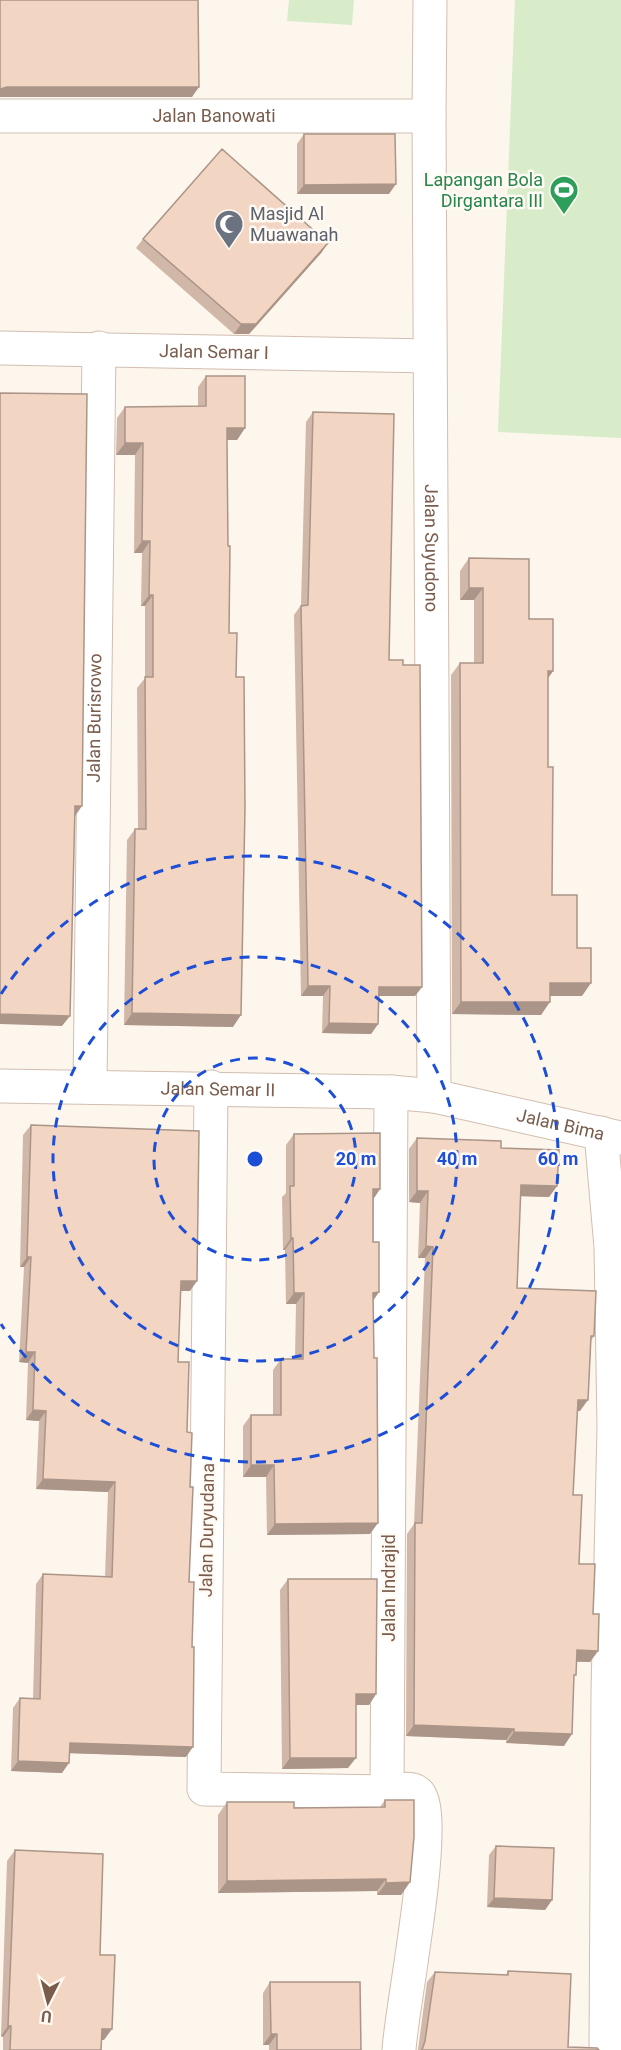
<svg xmlns="http://www.w3.org/2000/svg" width="621" height="2050" viewBox="0 0 621 2050" font-family="Roboto,sans-serif">
<style>
.pitch{fill:#d8ecc9}
.lines{fill:none;stroke-linecap:round;stroke-linejoin:round}
.minor-casing{stroke:#d1beb0;stroke-width:35}
.minor{stroke:#fff;stroke-width:33}
.wall{fill:#d1b7a8}
.shaded-wall{fill:#aa9588}
.building{fill:#f3d5c3;stroke:#aa9588;stroke-width:1.5}
.ring{fill:none;stroke:#1d4ed8;stroke-width:3;stroke-dasharray:10 8}
.labels{text-anchor:middle;stroke-width:5;stroke-linejoin:round;paint-order:stroke}
.street-label{font-size:18px;fill:#7a5c4d;stroke:#fffaf3}
.leisure-label{font-size:18px;fill:#27864d;stroke:#fffaf3;text-anchor:end}
.worship-label{font-size:18px;fill:#5b616d;stroke:#fffaf3;text-anchor:start}
.centre{fill:#1d4ed8;stroke:#fffaf3;stroke-width:3}
.ring-label{font-size:18px;text-anchor:middle;font-weight:bold;fill:#1d4ed8;stroke:#fffaf3;stroke-width:5;stroke-linejoin:round;paint-order:stroke}
</style>
<rect width="100%" height="100%" fill="#fdf6ec"/>
<!-- pitch -->
<path class="pitch" d="M289,0H354L352,25L287,21Z
M515,0H621V438L498,432Z"/>
<g class="lines">
<!-- minor casing -->
<g class="minor-casing">
<g id="minor">
<path id="s1" d="M430,0L429,116L434,1096"/>
<path id="s2" d="M0,116H429"/>
<path id="s3" d="M0,348L430,356"/>
<path id="s4" d="M0,1086L391,1092L434,1096L620,1138"/>
<path id="s5" d="M90,1087L99,348"/>
<path d="M211,1087L204,1789L387,1792"/>
<path d="M391,1092L387,1792C396,1791 411,1786 418,1793C441,1815 401,2009 399,2050"/>
<path d="M601,1133L611,1247L614,1426L608,1692L606,2050"/>
</g>
</g>
<!-- minor -->
<use href="#minor" class="minor"/>
</g>
<!-- wall -->
<path class="wall" d="M304,134L389,194H297V144Z
M143,239L322,252L249,334H234L136,248Z
M206,376L245,428L237,440H227L233,1027L124,1025L127,840L135,829H138L137,688L145,678V606H141L142,553H134L135,455H116L117,418L125,407L198,406V387Z
M313,412L389,660L422,987L415,996H379L378,1024L371,1034L322,1033L323,996H301L294,615L301,605L306,422Z
M469,558L529,619L553,671L548,678V767L552,895L577,948L582,996H550L541,1015L452,1014L451,675L460,663H474V600H460V571Z
M31,1125L190,1291H181L178,1362L187,1432L190,1487L189,1582L186,1757L69,1753L62,1773L11,1771L13,1708L20,1698L33,1699L36,1584L43,1574L105,1577L108,1492L36,1489L39,1421L26,1420L28,1363L19,1362L24,1267H20L23,1135Z
M294,1134L380,1189L373,1199V1301L370,1534L267,1535L266,1477H243V1426L251,1415H273V1370L281,1359H295L296,1304H286L285,1250H283L282,1197L286,1193V1145Z
M417,1138L501,1148L557,1186L549,1197L520,1196L517,1288L594,1336L591,1341L580,1411H577L573,1495L579,1564L593,1614L598,1651L590,1662H576L564,1746L506,1743V1740L406,1736L407,1534L414,1524L425,1258H418L420,1203L409,1202V1149Z
M288,1579L376,1694L369,1705H356L348,1768L282,1769L280,1590Z
M385,1800L410,1882L401,1895H377V1891L218,1893V1815L227,1802L294,1808L380,1807Z
M496,1846L552,1900L545,1910L487,1907L489,1855Z
M15,1850L100,1955L104,2040H101V2050H3V2037L1,2036L7,1861Z
M508,1971L568,2047L599,2050H418L427,1982L435,1972L506,1975Z
M270,1982L361,2050H269V2045H263V1993Z"/>
<!-- shaded-wall -->
<path class="shaded-wall" d="M7,87H199L192,97H0V89Z
M396,184L389,194H297L304,185Z
M328,243L322,252L249,334H234L241,324Z
M227,428H245L237,440H219Z
M125,443H143L135,455H116Z
M142,541H150L142,553H134Z
M469,588H483L474,600H460Z
M149,595H153L145,606H141Z
M548,671H553L544,684Z
M75,806H82L75,816Z
M550,983H591L582,996H541Z
M308,986H330L323,996H301Z
M379,987H422L415,996H372Z
M461,1002H550L541,1015L452,1014Z
M132,1013L241,1015L233,1027L124,1025Z
M0,1014L70,1016L62,1026L0,1024Z
M329,1023L378,1024L371,1034L322,1033Z
M521,1185L557,1186L549,1197L513,1196Z
M373,1189H380L372,1201Z
M417,1191H428L420,1203L409,1202Z
M291,1238H293L285,1250H283Z
M426,1246L433,1247L425,1258H418Z
M27,1257H31L24,1267H20Z
M181,1281H197L190,1291H174Z
M379,1292L371,1304L373,1293Z
M294,1293H304L296,1304H286Z
M26,1352H35L28,1363L19,1362Z
M578,1400H588L580,1411H570Z
M33,1410L46,1411L39,1421L26,1420Z
M251,1465H274L266,1477H243Z
M43,1479L115,1482L108,1492L36,1489Z
M378,1523L370,1534L267,1535L275,1524Z
M577,1650L598,1651L590,1662L569,1661Z
M356,1694H376L369,1705H348Z
M414,1725L514,1729L506,1740L406,1736Z
M514,1732L572,1734L564,1746L506,1743Z
M70,1743L193,1747L186,1757L63,1753Z
M290,1758H356L348,1768L282,1769Z
M18,1761L69,1763L62,1773L11,1771Z
M386,1879L377,1891L218,1893L227,1881Z
M410,1882L401,1895H377L386,1883Z
M494,1898L552,1900L545,1910L487,1907Z
M8,2026H11L3,2037L1,2036Z
M102,2029H112L104,2040H94Z
M271,2034H277L269,2045H263Z"/>
<!-- building -->
<path class="building" d="M0,0H198L199,87H7L0,89Z
M304,134H395L396,184L304,185Z
M222,149L328,243L256,324H241L143,239Z
M206,376H245V428H227V443L228,546H230L229,633H237L236,677H244L245,808L241,1015L132,1013L135,829H146L145,677H153V595H149L150,541H142L143,443H125V407L206,406Z
M0,393L87,394L82,806H75L70,1016L0,1014Z
M313,412L394,414L389,660H403V665H420L422,987H379L378,1024L329,1023L330,986H308L301,606L308,605Z
M469,558L529,559V619H553V671H548V767H553L552,895H577V948H591V983H550V1002H461L460,663H483V588H469Z
M31,1125L199,1131L197,1281H181L178,1362H189L187,1432L192,1433L190,1487H193L189,1582H194L192,1647H194L193,1747L70,1743L69,1763L18,1761L20,1698L40,1699L43,1574L112,1577L115,1482L43,1479L46,1411L33,1410L35,1352H26L31,1257H27Z
M380,1133V1189H373V1242H379V1292L373,1293L374,1358H377L378,1523L275,1524L274,1465H251V1415H281V1359H303L304,1293H294L293,1238H291L290,1186H294V1134Z
M417,1138L501,1141V1148L559,1150L557,1186L521,1185L517,1288L596,1291L594,1336H591L588,1400H578L573,1495H582L579,1564H595L593,1614H599L598,1651L577,1650L576,1675H574L572,1734L514,1732V1729L414,1725L415,1523H422L433,1247L426,1246L428,1191H417Z
M288,1579H377L376,1694H356V1758H290Z
M385,1800H414V1837L410,1882L386,1883V1879L227,1881V1802H294V1808L385,1807Z
M496,1846L554,1848L552,1900L494,1898Z
M15,1850L103,1854L100,1955H115L112,2029H102L101,2050H10L11,2026H8Z
M508,1971L571,1974L568,2047L597,2048L599,2050H422L425,2041L435,1972L508,1975Z
M270,1982H360L361,2050H277V2034H271Z"/>
<!-- distance rings -->
<g class="ring">
<circle cx="255" cy="1159" r="101"/>
<circle cx="255" cy="1159" r="202"/>
<path d="M1 994A303 303 0 1 1 1 1324"/>
</g>
<!-- icons -->
<defs>
<g id="stadium-pin" transform="scale(1.5)"><path d="M0 17L-7.5 6A9.5 9.5 0 1 1 7.5 6Z" fill="#2e9e5b" stroke="#fffaf3"/><path d="M0-5a6.5 5 0 1 0 0 10a6.5 5 0 1 0 0-10ZM-3.5-1.8h7v3.6h-7Z" fill="#fff"/></g>
<g id="mosque-pin" transform="scale(1.5)"><path d="M0 17L-7.5 6A9.5 9.5 0 1 1 7.5 6Z" fill="#6b7280" stroke="#fffaf3"/><path d="M3.5-4.9A6 6 0 1 0 3.5 4.9A5 5 0 1 1 3.5-4.9Z" fill="#fff"/></g>
</defs>
<g fill-rule="evenodd">
<use href="#stadium-pin" x="564" y="190"/>
<use href="#mosque-pin" x="229" y="224"/>
</g>
<g class="labels">
<!-- street labels -->
<g class="street-label">
<text dy="6" stroke="none"><textPath href="#s2" startOffset="214">Jalan Banowati</textPath></text>
<text dy="6" stroke="none"><textPath href="#s3" startOffset="214">Jalan Semar I</textPath></text>
<text dy="6" stroke="none"><textPath href="#s1" startOffset="548">Jalan Suyudono</textPath></text>
<text dy="6" stroke="none"><textPath href="#s5" startOffset="369">Jalan Burisrowo</textPath></text>
<text dy="6" stroke="none"><textPath href="#s4" startOffset="218">Jalan Semar II</textPath></text>
<text dy="6" stroke="none"><textPath href="#s4" startOffset="564">Jalan Bima</textPath></text>
<text transform="translate(207 1530) rotate(-89)" y="6">Jalan Duryudana</text>
<text transform="translate(389 1588) rotate(-90)" y="6">Jalan Indrajid</text>
</g>
<!-- leisure labels -->
<g class="leisure-label">
<text x="543" y="186">Lapangan Bola<tspan x="543" dy="21">Dirgantara III</tspan></text>
</g>
<!-- worship labels -->
<g class="worship-label">
<text x="250" y="220">Masjid Al<tspan x="250" dy="21">Muawanah</tspan></text>
</g>
</g>
<circle cx="255" cy="1159" r="9" class="centre"/>
<g class="ring-label">
<text x="356" y="1165">20 m</text>
<text x="457" y="1165">40 m</text>
<text x="558" y="1165">60 m</text>
</g>
<!-- north arrow -->
<g transform="translate(48 2002) rotate(186)" stroke="#fffaf3" stroke-width="4.5" paint-order="stroke">
<path d="M0-4.5L10 22L0 15L-10 22Z" fill="#7a5c4d"/>
<text y="-9" font-size="16" font-weight="bold" text-anchor="middle" fill="#7a5c4d">U</text>
</g>
</svg>
